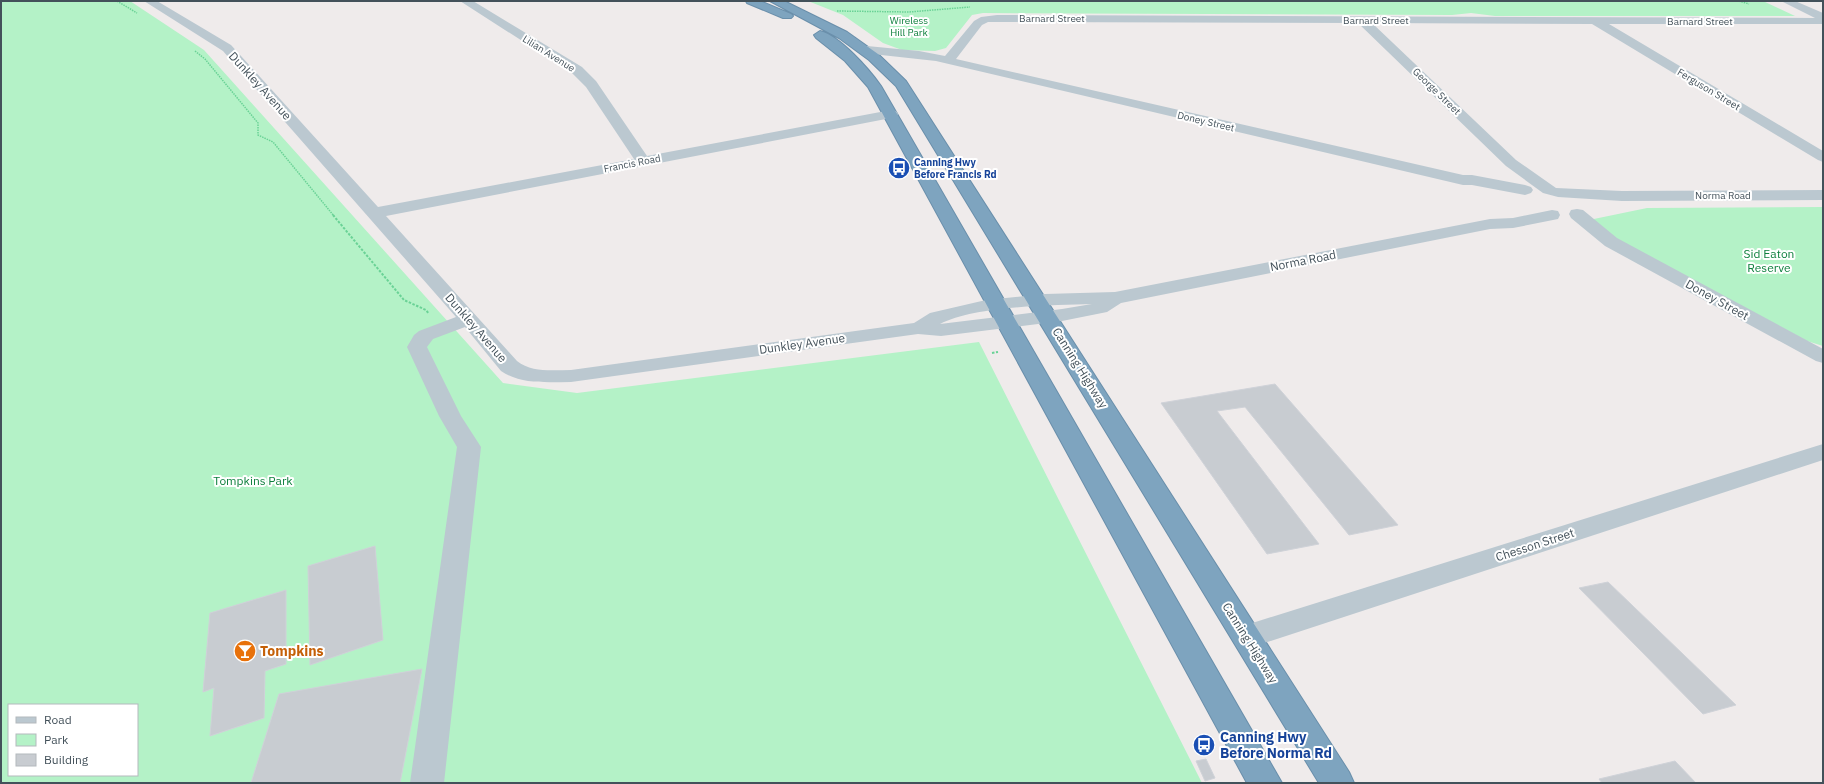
<svg xmlns="http://www.w3.org/2000/svg" width="1824" height="784" viewBox="0 0 1824 784" font-family="'IBM Plex Sans',sans-serif">
<style>
.green{fill:#b4f2c7;fill-rule:evenodd}
.building{fill:#c8ccd1;stroke:#cfd2d8}
.lines{fill:none;stroke-linecap:round;stroke-linejoin:round}
.highway-casing{stroke:#6a8fab;stroke-width:2}
.path-far1{stroke:#6ad296;stroke-width:1.5;stroke-dasharray:1.5 1;stroke-linecap:butt}
.path{stroke:#6ad296;stroke-width:2;stroke-dasharray:2.5 1.5;stroke-linecap:butt}
.minor{fill:#bbc8d0;fill-rule:evenodd}
.highway{fill:#7ea4bf;fill-rule:evenodd}
.labels{text-anchor:middle;stroke-width:4;stroke-linejoin:round;paint-order:stroke}
.far-street-label{font-size:10px;fill:#43515a;stroke:#fff}
.far-park-label{font-size:10px;fill:#0f803e;stroke:#fff}
.far-transit-label{font-size:10px;font-weight:bold;fill:#164399;stroke:#fff;text-anchor:start}
.street-label{font-size:12px;fill:#43515a;stroke:#fff}
.park-label{font-size:12px;fill:#0f803e;stroke:#fff}
.near-food-label{font-size:14px;font-weight:bold;fill:#c56008;stroke:#fff;text-anchor:start}
.near-transit-label{font-size:14px;font-weight:bold;fill:#164399;stroke:#fff;text-anchor:start}
</style>
<rect width="100%" height="100%" fill="#efebeb"/>
<!-- green -->
<path class="green" d="M1,1H130L204,50L503,383L577,393L979,342L1202,783H1ZM9,705H137V775H9Z
M808,1H1763L1795,16H1495L1471,13L1452,15L983,13L972,15L946,48L935,51L902,50L883,43L843,15Z
M1823,207V346L1807,341L1603,232L1589,220L1647,208Z"/>
<!-- building -->
<path class="building" d="M1275,384L1398,525L1349,535L1245,407L1217,411L1319,544L1267,554L1161,403Z
M375,546L383,640L310,665L308,566Z
M1608,582L1736,705L1703,714L1579,588Z
M286,590V664L265,671L264,718L210,736L214,688L203,692L210,613Z
M422,669L400,783H251L279,694Z
M1206,759L1215,778L1205,781L1196,761Z
M1675,761L1696,783H1602L1599,779Z"/>
<g class="lines">
<!-- highway casing -->
<g class="highway-casing">
<path id="highway" d="M746,1H760L791,14L793,16L791,18H783L747,3Z
M770,1H784L847,32L878,54L906,81L1349,772L1354,783H1319L896,86L869,60L839,38Z
M820,31C840,36 869,69 881,86L1282,783H1247L868,87L845,61L816,38L814,35Z"/>
</g>
<!-- path-far1 -->
<path class="path-far1" d="M117,1L137,13
M1739,1L1749,4
M837,11L909,12L970,7
M195,51L205,59L258,123V135L273,142L334,216"/>
<!-- path -->
<path class="path" d="M333,215L404,300L426,310L429,314
M992,353L998,352"/>
<!-- minor -->
<path class="minor" d="M144,1H157L231,45L378,207L634,159L586,87L572,73L460,1H473L582,67L596,81L647,156L891,110L896,111L898,114L896,117L891,118L386,216L517,361C532,373 553,370 571,370L914,323L930,313L986,300L1045,294L1115,292L1490,219L1513,218L1552,210L1558,211L1560,215L1558,219L1513,228L1490,229L1121,303L1107,312L1062,321L941,336L918,334L571,382C548,382 521,385 501,371L465,327L433,339L427,347L461,416L481,447L444,783H410L457,447L439,416L407,347L414,335L419,331L456,317L223,51ZM1092,304L1062,309L940,324C974,306 1052,305 1092,304Z
M1781,1H1795L1823,13V24H1609L1823,151V162L1818,160L1592,24L1372,23L1516,160L1556,188L1622,191L1823,190V200L1622,201L1558,197L1543,193L1506,166L1358,23L988,22L982,25L956,59L1463,175H1472L1525,185L1531,187L1533,190L1531,193L1525,195L1472,185H1463L936,61L863,53L861,50L867,46L919,51L945,56L974,21L981,17L997,15L1815,18Z
M1577,209L1583,210L1617,238L1823,349V363L1816,361L1605,246L1571,218L1569,214L1571,210Z
M1823,444V460L1246,649L1236,645L1232,637L1236,629L1246,625Z"/>
<!-- highway -->
<use href="#highway" class="highway"/>
</g>
<!-- icons -->
<defs>
<g id="bus-disc" transform="scale(1.15)"><circle r="9.5" fill="#1a4fb4" stroke="#fff"/><path d="M-5-6H5V4H4V6H2V4H-2V6H-4V4H-5ZM-3.5-4V0h7V-4ZM-3.5 1.2v1.5H-2V1.2ZM2 1.2v1.5H3.5V1.2Z" fill="#fff"/></g>
<g id="bar-disc" transform="scale(1.15)"><circle r="9.5" fill="#e8710a" stroke="#fff"/><path d="M-6-5H6L.8 .8V4.5H3.5V6h-7V4.5H-.8V.8Z" fill="#fff"/></g>
</defs>
<g fill-rule="evenodd">
<use href="#bus-disc" x="899" y="168"/>
<use href="#bar-disc" x="245" y="651"/>
<use href="#bus-disc" x="1204" y="745"/>
</g>
<g class="labels">
<!-- far-street labels -->
<g class="far-street-label">
<text x="1052" y="22">Barnard Street</text>
<text x="1376" y="24">Barnard Street</text>
<text x="1700" y="25">Barnard Street</text>
<text transform="translate(549 53) rotate(32)" y="4">Lilian Avenue</text>
<text transform="translate(1709 89) rotate(31)" y="4">Ferguson Street</text>
<text transform="translate(1437 91) rotate(44)" y="4">George Street</text>
<text transform="translate(1206 121) rotate(13)" y="4">Doney Street</text>
<text transform="translate(632 163) rotate(-11)" y="4">Francis Road</text>
<text x="1723" y="199">Norma Road</text>
</g>
<!-- far-park labels -->
<g class="far-park-label">
<text x="909" y="24">Wireless<tspan x="909" dy="12">Hill Park</tspan></text>
</g>
<!-- far-transit labels -->
<g class="far-transit-label">
<text x="914" y="166">Canning Hwy<tspan x="914" dy="12">Before Francis Rd</tspan></text>
</g>
<!-- street labels -->
<g class="street-label">
<text transform="translate(260 86) rotate(48)" y="4">Dunkley Avenue</text>
<text transform="translate(1303 261) rotate(-11)" y="4">Norma Road</text>
<text transform="translate(1717 300) rotate(29)" y="4">Doney Street</text>
<text transform="translate(476 328) rotate(49)" y="4">Dunkley Avenue</text>
<text transform="translate(802 344) rotate(-8)" y="4">Dunkley Avenue</text>
<text transform="translate(1080 368) rotate(58)" y="4">Canning Highway</text>
<text transform="translate(1535 545) rotate(-18)" y="4">Chesson Street</text>
<text transform="translate(1250 643) rotate(58)" y="4">Canning Highway</text>
</g>
<!-- park labels -->
<g class="park-label">
<text x="1769" y="258">Sid Eaton<tspan x="1769" dy="14">Reserve</tspan></text>
<text x="253" y="485">Tompkins Park</text>
</g>
<!-- near-food labels -->
<g class="near-food-label">
<text x="260" y="656">Tompkins</text>
</g>
<!-- near-transit labels -->
<g class="near-transit-label">
<text x="1220" y="742">Canning Hwy<tspan x="1220" dy="16">Before Norma Rd</tspan></text>
</g>
</g>
<!-- border -->
<rect width="1824" height="784" fill="none" stroke="#43515a" stroke-width="4"/>
<!-- legend -->
<rect x="8" y="704" width="130" height="72" fill="#ffffff" stroke="#b4b9bd"/>
<rect x="16" y="717" width="20" height="6" fill="#bbc8d0" stroke="#b4b9bd"/>
<text x="44" y="724" font-size="12" fill="#43515a">Road</text>
<rect x="16" y="734" width="20" height="12" fill="#b4f2c7" stroke="#b4b9bd"/>
<text x="44" y="744" font-size="12" fill="#43515a">Park</text>
<rect x="16" y="754" width="20" height="12" fill="#c8ccd1" stroke="#b4b9bd"/>
<text x="44" y="764" font-size="12" fill="#43515a">Building</text>
</svg>
